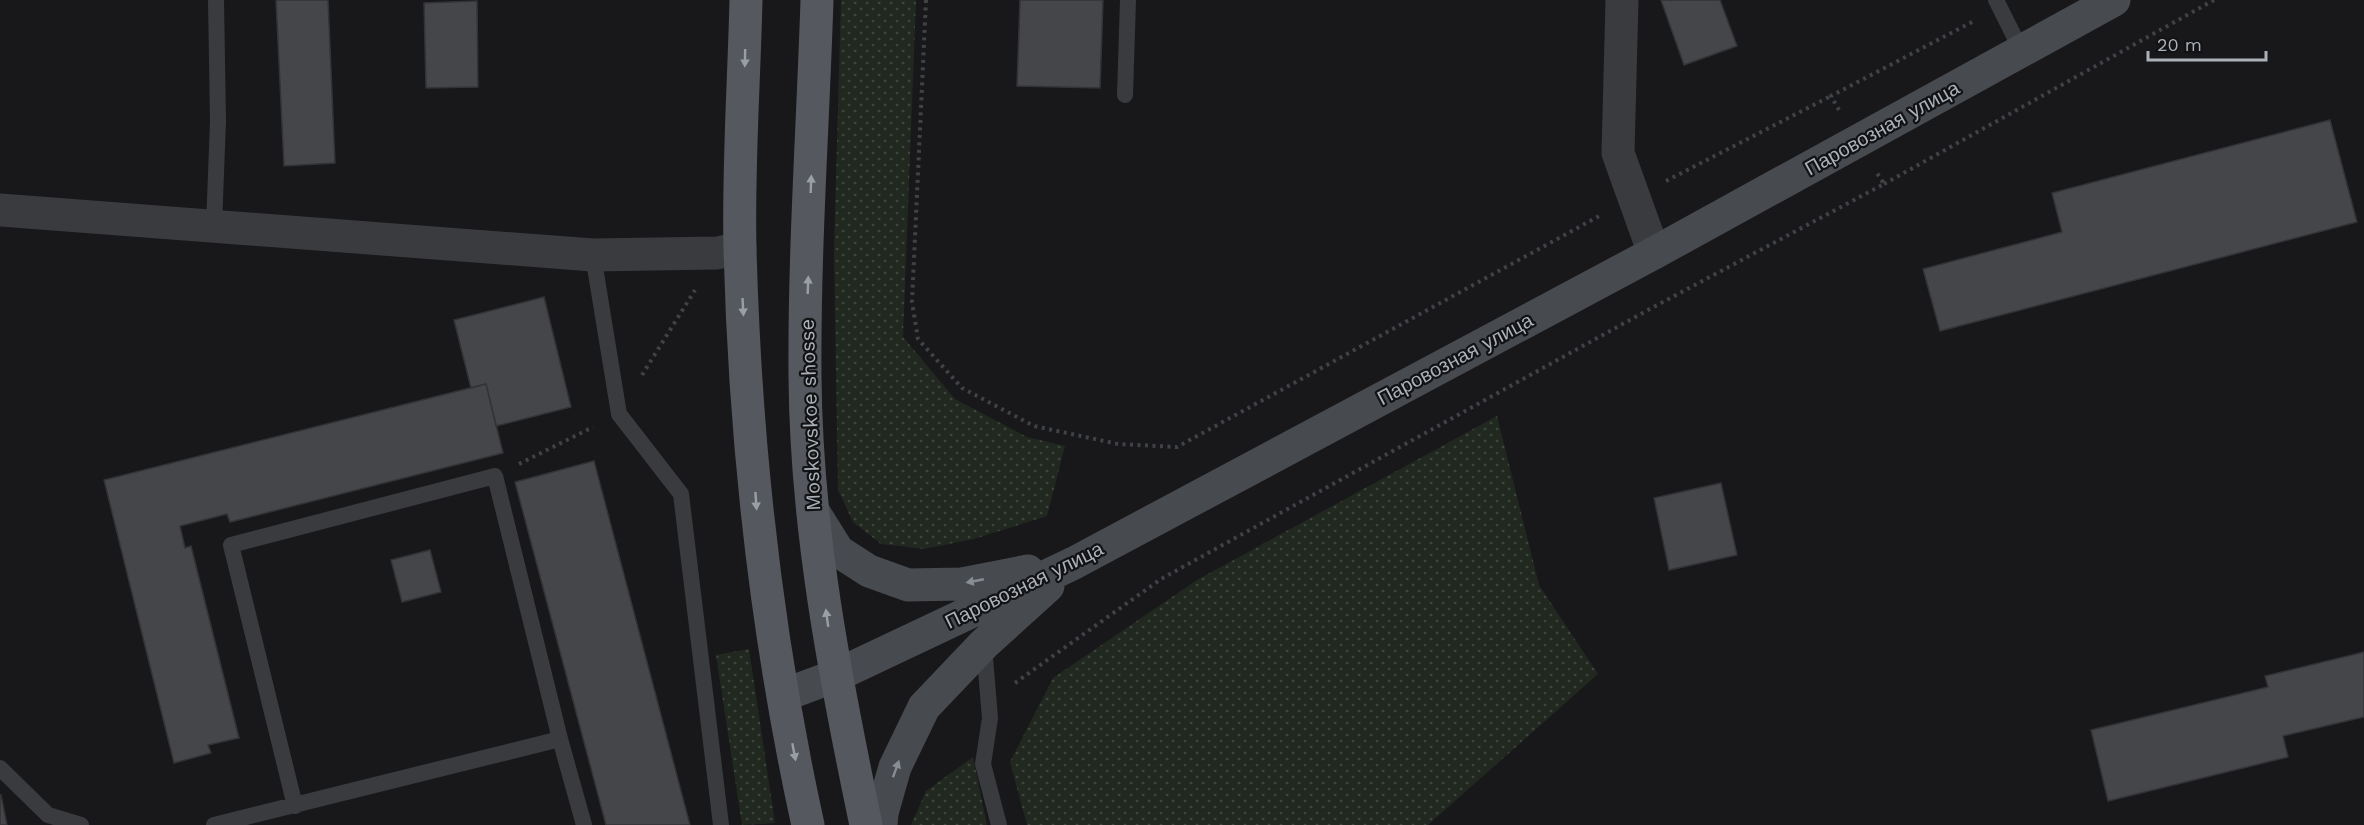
<svg xmlns="http://www.w3.org/2000/svg" width="2364" height="825" viewBox="0 0 2364 825" font-family="'Work Sans',sans-serif">
<style>
.grass{fill:url(#grass-dots)}
.building{fill:#45464a;stroke:#323336;stroke-width:1.5}
.lines{fill:none;stroke-linecap:round;stroke-linejoin:round}
.path{stroke:#3f4246;stroke-width:4;stroke-dasharray:3 4.5;stroke-linecap:butt}
.service{stroke:#393b3f;stroke-width:16}
.minor{stroke:#393b3f;stroke-width:33}
.secondary{stroke:#474a4f;stroke-width:33}
.primary{stroke:#55585e;stroke-width:33}
.oneway{fill:#9a9fa7}
.oneway2{fill:#888d94}
.labels{text-anchor:middle;stroke-width:4.5;stroke-linejoin:round;paint-order:stroke}
.street-label{font-size:20px;fill:#abb1b9;stroke:#131315}
</style>
<defs>
<pattern id="grass-dots" width="8" height="8" patternUnits="userSpaceOnUse" patternTransform="scale(1.5)"><rect width="8" height="8" fill="#202820"/><path d="M2 2h.1M6 6h.1" fill="none" stroke="#3e453e" stroke-width="1.8" stroke-linecap="round"/></pattern>
</defs>
<rect width="100%" height="100%" fill="#18181a"/>
<!-- grass -->
<path class="grass" d="M841,0H916L903,337L955,399L1027,437L1065,446L1047,516L974,539L924,549L881,544L853,522L838,490L834,251Z
M1497,416L1539,585L1598,674L1428,825H1027L1010,762L1053,678L1197,580Z
M749,649L775,823L742,825L716,655Z
M973,757L987,825H911L926,791Z"/>
<!-- building -->
<path class="building" d="M276,0H328L335,163L284,166Z
M1020,0H1103L1100,88L1017,86Z
M1661,0H1720L1737,46L1684,65Z
M477,1L478,87L426,88L424,3Z
M2330,120L2357,222L1940,331L1923,269L2062,232L2052,193Z
M544,297L571,407L496,426L486,384L471,388L454,320Z
M486,384L503,453L230,522L227,514L180,526L185,548L191,546L239,738L208,745L211,753L174,763L104,480Z
M594,461L690,825H606L515,482Z
M1721,483L1737,555L1669,570L1654,498Z
M430,550L441,592L402,602L391,560Z
M2364,652V717L2283,736L2288,757L2108,801L2091,730L2268,687L2265,676Z
M0,795H1L7,825H0Z"/>
<g class="lines">
<!-- path -->
<path class="path" d="M926,0L912,302L918,339L962,388L1034,426L1118,444L1177,447L1601,215
M1839,110L1831,96L1974,21
M1666,181L1831,96
M1884,184L2214,0
M642,375L695,290
M519,464L593,427
M1015,683L1161,579L1648,310L1884,184L1877,173"/>
<!-- service -->
<path class="service" d="M1996,0L2021,50
M1125,95L1128,0
M214,226L218,121L216,0
M593,255L619,414L681,494L721,825
M984,646L990,718L983,764L999,825
M560,739L584,825
M0,768L48,815L81,825
M214,825L560,739L495,476L231,545L295,806"/>
<!-- minor -->
<path class="minor" d="M1622,0L1618,153L1654,253
M0,210L593,255L717,253L740,248"/>
<!-- secondary -->
<path class="secondary" d="M813,511L838,551L869,571L908,585L962,584L1028,571
M784,695L835,676L1074,563L1654,253L2114,0
M881,825L882,813L895,767L924,707L984,644L1048,586"/>
<!-- primary -->
<path class="primary" d="M746,0C744,83 738,167 740,249C745,440 767,639 808,825
M817,0C813,125 804,251 805,376C806,528 835,677 866,825"/>
</g>
<!-- one-way arrows -->
<defs><path id="oneway-solid" d="M-6-.8H1V-3.2L6.5 0L1 3.2V.8H-6Z" transform="scale(1.5)"/></defs>
<g class="oneway">
<use href="#oneway-solid" transform="translate(745 58) rotate(91)"/>
<use href="#oneway-solid" transform="translate(811 184) rotate(-88)"/>
<use href="#oneway-solid" transform="translate(808 285) rotate(-88)"/>
<use href="#oneway-solid" transform="translate(743 307) rotate(87)"/>
<use href="#oneway-solid" transform="translate(756 501) rotate(86)"/>
<use href="#oneway-solid" transform="translate(827 618) rotate(-98)"/>
<use href="#oneway-solid" transform="translate(794 752) rotate(79)"/>
</g>
<g class="oneway2">
<use href="#oneway-solid" transform="translate(975 581) rotate(169)"/>
<use href="#oneway-solid" transform="translate(896 769) rotate(-70)"/>
</g>
<g class="labels">
<!-- street labels -->
<g class="street-label">
<text transform="translate(1882 128) rotate(-29)" y="7">Паровозная улица</text>
<text transform="translate(1455 359) rotate(-28)" y="7">Паровозная улица</text>
<text transform="translate(810 415) rotate(-92)" y="7">Moskovskoe shosse</text>
<text transform="translate(1024 585) rotate(-26)" y="7">Паровозная улица</text>
</g>
</g>
<!-- scale -->
<path d="M2148 51v9h118v-9" fill="none" stroke="#abb1b9" stroke-width="3"/>
<text x="2157" y="51" font-size="18" fill="#abb1b9" stroke="#131315" stroke-width="4.5" paint-order="stroke">20 m</text>
</svg>
